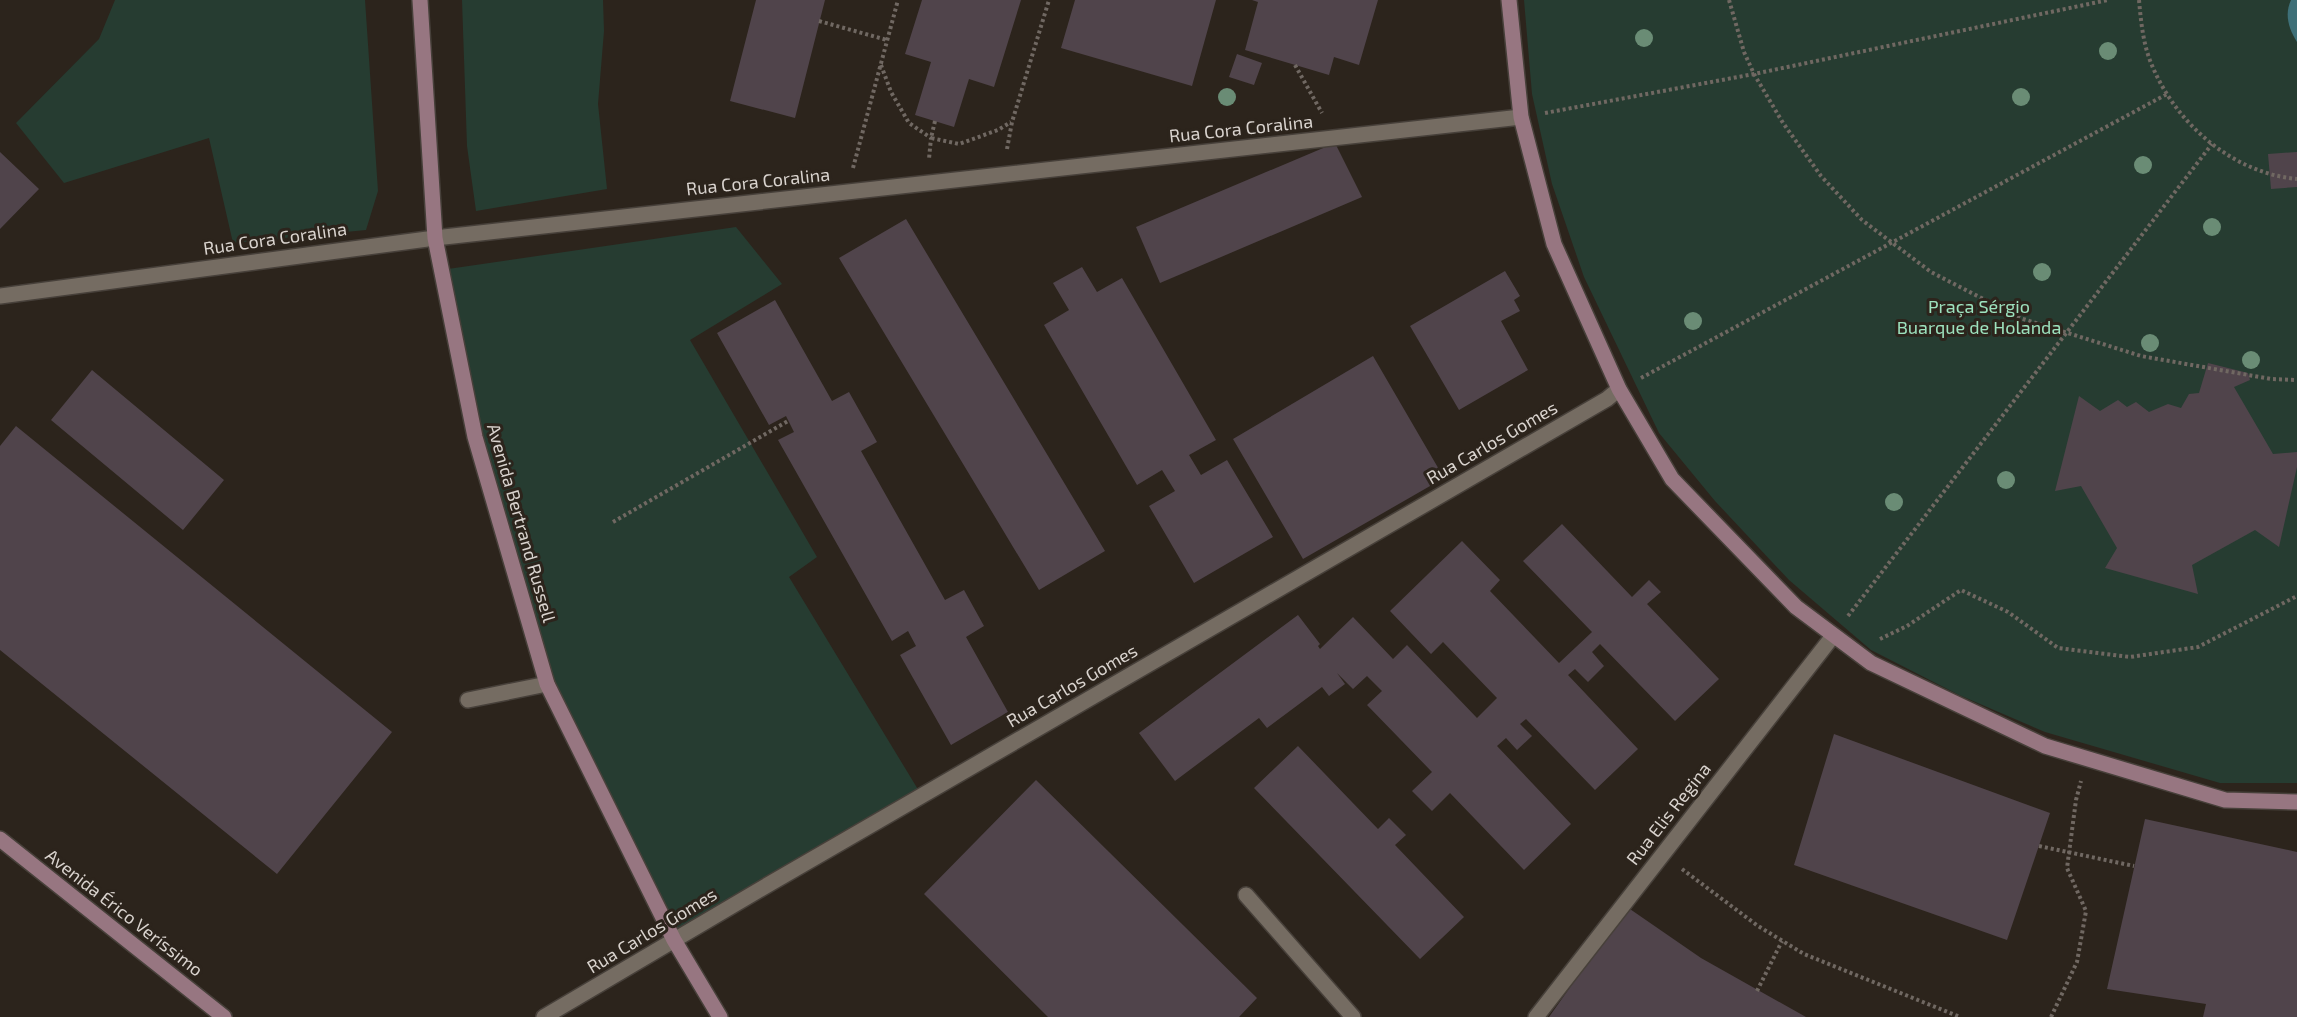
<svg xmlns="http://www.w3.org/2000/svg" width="2297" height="1017" viewBox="0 0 2297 1017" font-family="'Exo 2',sans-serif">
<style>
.green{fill:#263c31}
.water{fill:#3e7078}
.building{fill:#50444b}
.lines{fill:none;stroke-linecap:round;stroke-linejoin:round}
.lane-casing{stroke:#47403a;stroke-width:18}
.street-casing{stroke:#47403a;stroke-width:18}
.secondary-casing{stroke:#47403a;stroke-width:18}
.path{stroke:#706862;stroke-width:4;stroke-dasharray:3 3;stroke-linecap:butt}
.lane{stroke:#756c62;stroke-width:15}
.street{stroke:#756c62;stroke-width:15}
.secondary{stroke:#977681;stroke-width:15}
.path-bridge{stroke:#706862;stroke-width:4;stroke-dasharray:3 3;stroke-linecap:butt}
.tree{fill:#6a8c75}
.labels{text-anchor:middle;stroke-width:6;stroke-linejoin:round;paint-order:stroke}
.street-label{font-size:18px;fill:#d9d3ce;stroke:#2c241c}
.park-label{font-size:18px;fill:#9de2be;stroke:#2c241c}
</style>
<rect width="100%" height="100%" fill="#2c241c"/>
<!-- green -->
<path class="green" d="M115,0H365L378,191L366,230L233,243L209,138L64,183L16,123L99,39Z
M462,0H603L604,31L598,104L607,189L476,211L467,146Z
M1524,0H2297V783H2220L2045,732L1959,695L1871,650L1789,580L1715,501L1659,433L1584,277L1552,184L1532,94Z
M736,227L782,284L690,340L817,557L789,577L922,796L674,940L547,684L441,270Z"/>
<!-- water -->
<path class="water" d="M2291,0H2297V42C2289,29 2284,15 2291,0Z"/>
<!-- building -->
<path class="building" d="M756,0H825L795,118L730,101Z
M922,0H1021L994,87L969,79L954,127L915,115L931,62L905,54Z
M1075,0H1216L1192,86L1061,48Z
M1252,0H1378L1359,65L1334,57L1329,75L1245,50L1258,2Z
M1237,54L1262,63L1254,85L1229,77Z
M1335,143L1362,197L1160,283L1136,227Z
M0,152L39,189L0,229Z
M2297,152V187L2271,189L2268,154Z
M906,219L1105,551L1039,590L839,258Z
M1082,267L1097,292L1122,278L1216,440L1189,455L1201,475L1227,460L1273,537L1194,583L1149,506L1175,491L1162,470L1137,485L1044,325L1069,310L1053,283Z
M1505,271L1520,296L1514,300L1520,311L1501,321L1528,370L1459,410L1410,326Z
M775,300L832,401L849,392L877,442L861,451L945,600L964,590L984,626L966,637L1008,712L951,745L900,655L916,646L908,631L892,641L778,440L794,432L786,416L769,425L717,333Z
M1373,356L1444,478L1303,559L1233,439Z
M2208,363L2248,373L2250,380L2234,387L2273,454L2297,452V467L2279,547L2255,530L2192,565L2198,594L2105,568L2117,548L2081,486L2055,491L2079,396L2100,411L2118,400L2127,407L2136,402L2149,412L2168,404L2181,408L2189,394L2199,393Z
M92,370L224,480L183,530L51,420Z
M16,426L392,732L277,874L0,650V446Z
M1562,524L1632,597L1649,580L1661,592L1647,604L1719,679L1675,721L1600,644L1592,652L1604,666L1588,682L1575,669L1568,675L1638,749L1595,790L1526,719L1520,724L1532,736L1517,750L1506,738L1497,746L1571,824L1524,870L1450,793L1432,811L1412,791L1432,772L1367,705L1382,691L1367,676L1353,689L1337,673L1345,684L1329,696L1322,687L1267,728L1259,718L1175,781L1139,733L1298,615L1320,644L1318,646L1320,649L1353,617L1393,659L1407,645L1477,718L1497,698L1443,642L1431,654L1390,611L1462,541L1500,580L1490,591L1559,663L1592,632L1523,561Z
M1834,734L2050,813L2007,940L1794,865Z
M1298,746L1378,829L1389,818L1406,835L1395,845L1464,917L1420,959L1254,788Z
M1036,780L1257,998L1239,1017H1048L924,894Z
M2145,819L2297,852V1017H2203L2206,1004L2107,989Z
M1627,907L1701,958L1806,1017H1549Z"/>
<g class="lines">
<!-- lane casing -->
<g class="lane-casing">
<path id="lane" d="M468,700L547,684
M1246,895L1353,1017"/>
</g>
<!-- street casing -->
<g class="street-casing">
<path id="street" d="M0,296L435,238L1521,117
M544,1017L771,883L1607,399L1619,389
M1536,1017L1833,636"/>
</g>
<!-- secondary casing -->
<g class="secondary-casing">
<path id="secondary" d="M420,0L435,238L475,437L547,684L674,940L720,1017
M1509,0L1521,117L1554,244L1619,389L1672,479L1796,607L1871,663L2045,746L2225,800L2297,802
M0,839L224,1017"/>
</g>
<!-- path -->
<path class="path" d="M1729,0L1744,52L1754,74L1783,123L1821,176L1862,220L1931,272L2020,318L2141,356L2271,379L2297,380
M2139,0C2141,22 2143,43 2151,63C2175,123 2232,173 2297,179
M819,21L887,40
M881,65L891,92L909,123L931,138L929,159
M1295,65L1322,113
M1545,113L1754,74L2108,0
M935,121L931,138L959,144L998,130L1011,122
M1007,149L1012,122L1049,0
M853,168L898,0
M1641,378L2167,94
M613,522L788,421
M1848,616L2212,144
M1880,639L1907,626L1961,590L2008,612L2058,648L2130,657L2198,647L2297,596
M1682,869L1758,926L1804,954L1960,1017
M1757,991L1782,941
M2051,1017L2077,962L2086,911L2067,868L2076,800L2081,781"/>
<!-- lane -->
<use href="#lane" class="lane"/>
<!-- street -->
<use href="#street" class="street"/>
<!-- secondary -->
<use href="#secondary" class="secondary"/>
<!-- path-bridge -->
<path class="path-bridge" d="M2039,846L2134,866"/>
</g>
<!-- trees -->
<g class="tree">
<circle cx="1644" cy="38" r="9"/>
<circle cx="2108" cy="51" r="9"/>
<circle cx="1227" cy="97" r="9"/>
<circle cx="2021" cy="97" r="9"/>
<circle cx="2143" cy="165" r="9"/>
<circle cx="2212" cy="227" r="9"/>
<circle cx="2042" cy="272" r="9"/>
<circle cx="1693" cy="321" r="9"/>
<circle cx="2150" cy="343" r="9"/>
<circle cx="2251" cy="360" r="9"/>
<circle cx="2006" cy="480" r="9"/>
<circle cx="1894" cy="502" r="9"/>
</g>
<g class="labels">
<!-- street labels -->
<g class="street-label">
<text transform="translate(1241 129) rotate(-6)" y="6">Rua Cora Coralina</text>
<text transform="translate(758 182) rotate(-6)" y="6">Rua Cora Coralina</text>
<text transform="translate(275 239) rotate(-8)" y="6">Rua Cora Coralina</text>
<text transform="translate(1492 443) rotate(-30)" y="6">Rua Carlos Gomes</text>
<text transform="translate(521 523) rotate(74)" y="6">Avenida Bertrand Russell</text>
<text transform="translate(1072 686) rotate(-30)" y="6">Rua Carlos Gomes</text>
<text transform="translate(1669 814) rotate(-52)" y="6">Rua Elis Regina</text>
<text transform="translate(124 913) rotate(38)" y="6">Avenida Érico Veríssimo</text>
<text transform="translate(652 931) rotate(-31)" y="6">Rua Carlos Gomes</text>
</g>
<!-- park labels -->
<g class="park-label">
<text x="1979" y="313">Praça Sérgio<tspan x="1979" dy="21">Buarque de Holanda</tspan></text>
</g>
</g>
</svg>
